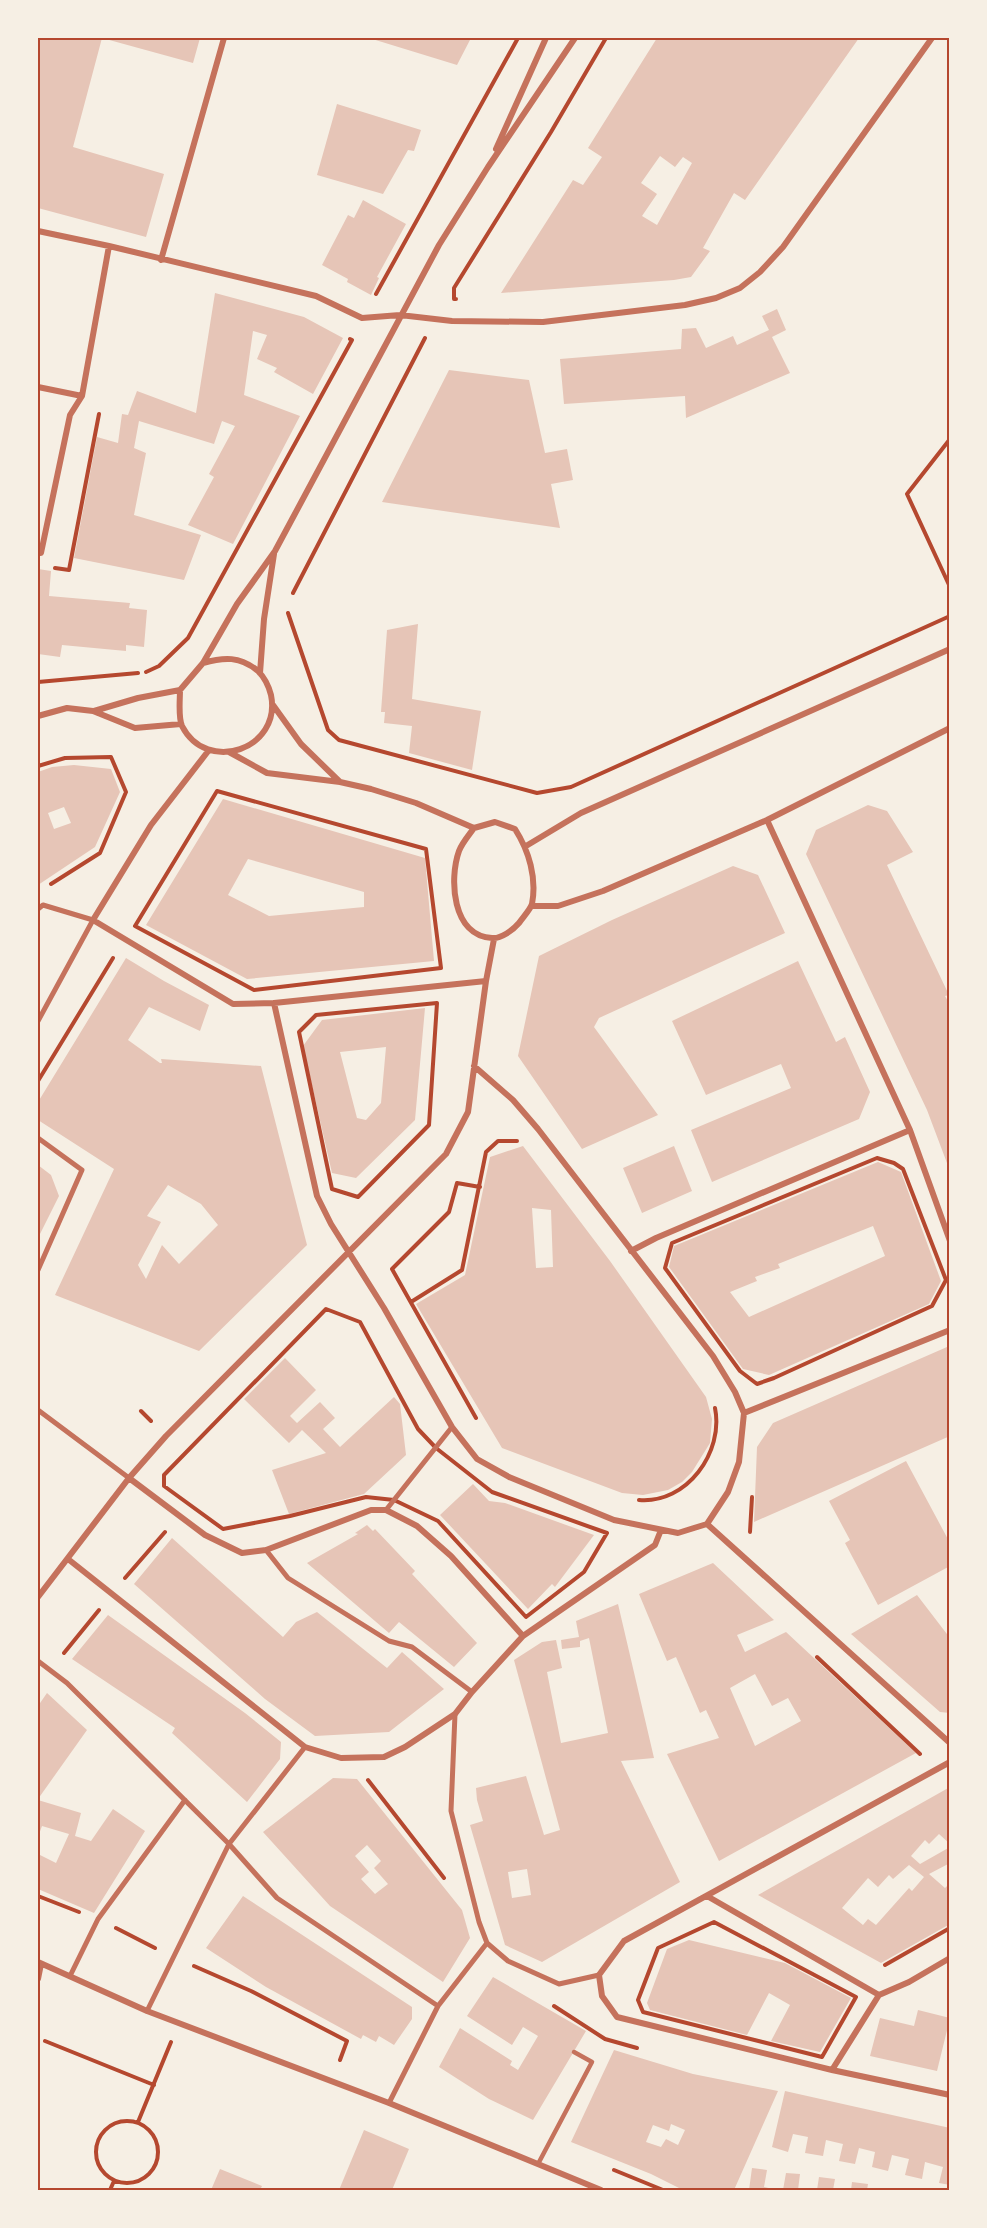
<svg xmlns="http://www.w3.org/2000/svg" width="987" height="2228" viewBox="0 0 987 2228" font-family="Manrope,sans-serif">
<style>
.building{fill:#e6c5b7;fill-rule:evenodd}
.lines{fill:none;stroke-linecap:round;stroke-linejoin:round}
.path{stroke:#b5482f;stroke-width:4}
.service{stroke:#c5725c;stroke-width:4.5}
.pedestrian{stroke:#c5725c;stroke-width:5}
.minor{stroke:#c5725c;stroke-width:6}
.neatline{fill:none;stroke:#b5482f;stroke-width:2}
</style>
<rect width="100%" height="100%" fill="#f6efe4"/>
<!-- building -->
<path class="building" d="M38,38H200L193,63L102,38L73,147L164,174L146,237L38,208Z
M369,38H471L457,65Z
M657,38H859L745,200L734,193L703,248L710,251L691,277L674,280L501,293L573,180L583,185L602,157L588,148ZM660,156L675,167L683,157L692,163L657,225L642,216L657,194L641,183Z
M337,104L421,130L414,151L408,150L383,194L317,175Z
M363,200L406,224L377,277L379,278L371,295L347,282L348,279L322,265L348,215L354,218Z
M215,293L304,317L343,338L313,394L274,372L277,368L257,359L267,335L253,331L244,395L300,416L233,544L188,525L214,477L209,474L235,426L222,421L214,444L139,421L134,448L146,453L134,515L201,535L184,580L74,558L97,437L118,443L122,414L128,415L137,391L196,413Z
M777,309L786,330L772,337L790,373L686,418L685,396L564,404L560,359L681,349L682,329L696,328L706,348L733,336L737,345L769,330L762,316Z
M449,370L529,380L545,453L567,449L573,480L551,484L560,528L382,502Z
M38,569L51,571L49,596L130,603L129,608L147,610L144,647L126,645V651L62,645L60,657L38,654Z
M418,624L412,699L481,711L472,770L409,753L412,726L384,723L385,712H381L387,630Z
M74,765L111,769L120,792L95,847L38,885V772L52,767ZM64,807L71,823L54,829L48,813Z
M223,799L425,858L434,961L247,979L146,925ZM248,859L364,892V907L269,916L228,895Z
M868,805L887,811L913,852L887,865L949,995L945,996L950,1005V1171L927,1110L806,854L816,830Z
M733,866L758,875L785,933L599,1018L594,1027L658,1115L582,1149L518,1056L539,956L612,920Z
M126,958L164,981L209,1005L200,1031L149,1007L128,1040L160,1063H162L161,1059L261,1066L307,1245L199,1351L55,1295L114,1169L38,1120V1102ZM168,1185L201,1204L218,1225L179,1264L162,1245L146,1279L138,1265L161,1222L147,1216Z
M798,961L836,1042L845,1037L870,1092L859,1119L712,1182L691,1130L791,1088L781,1064L706,1095L672,1021Z
M425,1008L415,1120L356,1178L332,1173L303,1046L322,1020ZM386,1047L381,1103L366,1120L357,1118L340,1052Z
M523,1146L610,1261L706,1397L712,1419L710,1443L692,1472L682,1482L668,1490L643,1495L622,1493L502,1448L416,1304L465,1275L490,1157ZM532,1208L551,1210L553,1267L536,1268Z
M674,1146L692,1191L642,1213L623,1168Z
M878,1162L901,1172L941,1281L929,1304L769,1375L743,1369L669,1267L674,1246ZM873,1226L885,1256L749,1317L730,1292L757,1281L755,1277L780,1268L778,1264Z
M38,1165L51,1175L59,1196L38,1238Z
M947,1347L950,1348V1436L754,1522L757,1447L773,1423Z
M285,1358L316,1390L290,1416L297,1423L320,1402L335,1418L323,1429L340,1447L394,1397L400,1404L406,1455L364,1494L289,1514L272,1470L326,1453L302,1430L289,1443L244,1399Z
M906,1461L950,1543V1566L878,1605L845,1543L850,1540L829,1501Z
M473,1484L489,1501L505,1503L594,1535L555,1587L552,1584L528,1609L440,1515Z
M367,1525L373,1531L375,1529L415,1571L412,1574L477,1643L454,1667L399,1622L389,1633L307,1563L358,1534L355,1533Z
M172,1538L283,1637L296,1622L317,1612L387,1668L402,1652L444,1689L389,1732L315,1736L265,1699L134,1584Z
M713,1563L774,1620L737,1635L745,1652L786,1632L916,1753L719,1861L667,1754L719,1738L706,1710L700,1713L676,1657L667,1661L639,1594ZM755,1674L772,1706L788,1698L801,1721L755,1746L730,1688Z
M917,1595L950,1638V1713L940,1712L851,1634Z
M618,1604L654,1758L621,1761L680,1882L542,1962L505,1945L470,1825L483,1821L477,1800L476,1788L526,1776L544,1835L560,1830L514,1660L542,1642L556,1640L562,1668L547,1672L561,1743L608,1733L589,1638L580,1641V1647L562,1649L561,1640L579,1637L576,1621ZM527,1869L531,1895L512,1898L508,1872Z
M108,1615L245,1713L281,1742L280,1759L247,1802L172,1733L175,1728L72,1659Z
M47,1693L87,1730L38,1799V1706Z
M333,1778L357,1779L462,1910L470,1938L443,1982L330,1906L263,1832ZM367,1845L381,1861L374,1868L388,1884L375,1894L361,1879L369,1872L355,1856Z
M950,1787V1844L939,1834L929,1844L925,1840L911,1856L920,1864L950,1847V1863L929,1874L945,1888L950,1883V1924L881,1963L758,1895ZM909,1865L924,1877L912,1891L909,1888L876,1925L868,1919L863,1925L842,1908L868,1878L878,1887L889,1875L893,1879Z
M38,1800L81,1813L75,1836L91,1841L113,1809L145,1831L94,1913L38,1889V1854L56,1863L69,1834L42,1826L38,1837Z
M243,1896L412,2007V2019L394,2045L379,2036L376,2042L363,2035L361,2039L266,1987L206,1948Z
M689,1940L785,1963L851,1998L820,2052L771,2041L790,2005L769,1993L747,2035L650,2010L647,2003L667,1949Z
M493,1977L586,2031L533,2120L489,2099L439,2067L460,2028L512,2061L510,2065L518,2070L538,2036L523,2027L512,2045L467,2016Z
M918,2010L950,2018L937,2071L870,2056L880,2018L914,2026Z
M614,2050L693,2074L778,2091L734,2190H683L651,2174L571,2142ZM671,2124L685,2130L678,2145L666,2139L661,2147L646,2142L653,2125L669,2131Z
M785,2091L950,2128V2185L939,2183L943,2167L925,2162L922,2179L905,2175L909,2159L892,2155L888,2171L872,2167L875,2152L859,2148L855,2164L839,2161L843,2144L826,2140L823,2156L805,2153L808,2137L793,2134L788,2152L772,2147Z
M364,2130L409,2149L392,2190H339Z
M752,2168L767,2170L764,2187L778,2190H749Z
M220,2169L262,2186L260,2190H211Z
M786,2173L800,2174L798,2190H783Z
M819,2177L835,2179L833,2190H817Z
M852,2182L868,2184L867,2190H851Z"/>
<g class="lines">
<!-- path -->
<path class="path" d="M376,294L518,38
M456,299H454V288L551,132L606,38
M950,439L907,494L950,587
M55,568L69,570L99,414
M293,593L425,338
M288,613L328,730L339,740L537,793L571,787L950,616
M146,672L159,666L188,638L352,340L350,339
M38,682L138,673
M38,766L65,758L111,757L126,792L100,853L51,884
M217,791L426,849L441,968L254,990L135,926Z
M437,1003L429,1125L358,1197L332,1189L299,1032L316,1015Z
M38,1081L113,958
M877,1158L894,1163L903,1169L946,1280L932,1306L774,1378L757,1384L740,1371L665,1268L672,1243Z
M411,1302L462,1270L486,1152L498,1141H517
M326,1309L360,1322L418,1429L436,1448L492,1492L607,1533L584,1572L526,1617L438,1521L394,1500L366,1497L290,1516L223,1529L164,1486V1475Z
M141,1411L151,1421
M476,1418L392,1269L449,1212L457,1183L480,1187
M639,1500C687,1504 724,1452 715,1408
M750,1532L752,1497
M125,1578L165,1532
M64,1653L99,1610
M817,1657L920,1754
M368,1780L444,1878
M38,1896L79,1912
M714,1922L856,1997L822,2057L643,2012L638,2000L658,1948Z
M116,1928L155,1948
M885,1965L950,1928
M194,1966L251,1991L347,2041L340,2060
M554,2006L605,2039L637,2048
M45,2041L154,2085
M96 2152a31 31 0 1 1 62 0a31 31 0 1 1-62 0Z
M138,2122L171,2042
M614,2170L663,2190
M110,2190L114,2181"/>
<!-- service -->
<path class="service" d="M538,2164L592,2062L574,2052"/>
<!-- pedestrian -->
<path class="pedestrian" d="M38,909L43,905L93,920L38,1021
M38,1138L82,1170L38,1270
M38,1410L129,1478
M386,1510L452,1427
M266,1550L288,1578L389,1641L412,1647L472,1692
M38,1661L67,1683L229,1844L277,1898L438,2006
M455,1714L451,1811L479,1922L487,1943L508,1961L559,1984L599,1975
M70,1976L98,1919L185,1800
M147,2011L229,1844L305,1747
M389,2103L438,2006L487,1943"/>
<!-- minor -->
<path class="minor" d="M496,149L546,38
M38,231L109,246L316,296L362,318L400,315L452,321L543,322L685,305L716,298L740,288L760,272L783,247L932,38
M161,260L224,38
M38,387L82,396
M38,553H41L70,415L82,396L109,246
M203,663C224,657 240,656 258,671C264,677 269,687 271,695C282,749 207,775 182,726C178,717 180,700 180,690L203,663L237,604L275,551L439,245L488,167L575,38
M260,673L264,619L274,554
M273,705L301,744L339,781
M94,711L138,698L180,690
M38,716L67,708L93,711L135,728L181,724
M209,750L151,825L93,920L233,1004L274,1003L486,981
M229,752L267,773L340,782L371,789L416,803L474,828
M767,820L910,1130L950,1241
M495,822L515,829C529,851 537,878 532,904C530,910 523,917 519,923C513,930 501,939 492,938C452,936 449,879 459,851C462,843 469,835 474,828Z
M526,846L581,813L950,649
M532,906H558L603,891L767,820L950,728
M274,1003L317,1196L331,1224L384,1308L452,1427L477,1459L509,1477L614,1520L678,1533L707,1524
M474,1066L513,1100L538,1129L713,1356L735,1392L744,1413L739,1462L728,1492L707,1524
M631,1251L656,1238L910,1130
M744,1413L950,1330
M129,1478L205,1535L242,1553L266,1550L371,1510H386L417,1526L451,1556L523,1636
M707,1524L950,1743
M68,1559L305,1747L341,1758L384,1757L405,1747L455,1714L472,1692L523,1636L655,1545L661,1530
M38,1597L129,1478L166,1436L446,1154L468,1112L486,981L494,939
M950,1762L624,1941L599,1975L602,1996L617,2017L832,2070L950,2095
M707,1896L879,1995
M38,1962L147,2011L389,2103L601,2190
M38,1979L41,1964
M832,2070L879,1995L909,1982L950,1958"/>
</g>
<!-- border -->
<rect width="987" height="2228" fill="none" stroke="#f6efe4" stroke-width="78"/>
<rect x="39" y="39" width="909" height="2150" class="neatline"/>
</svg>
